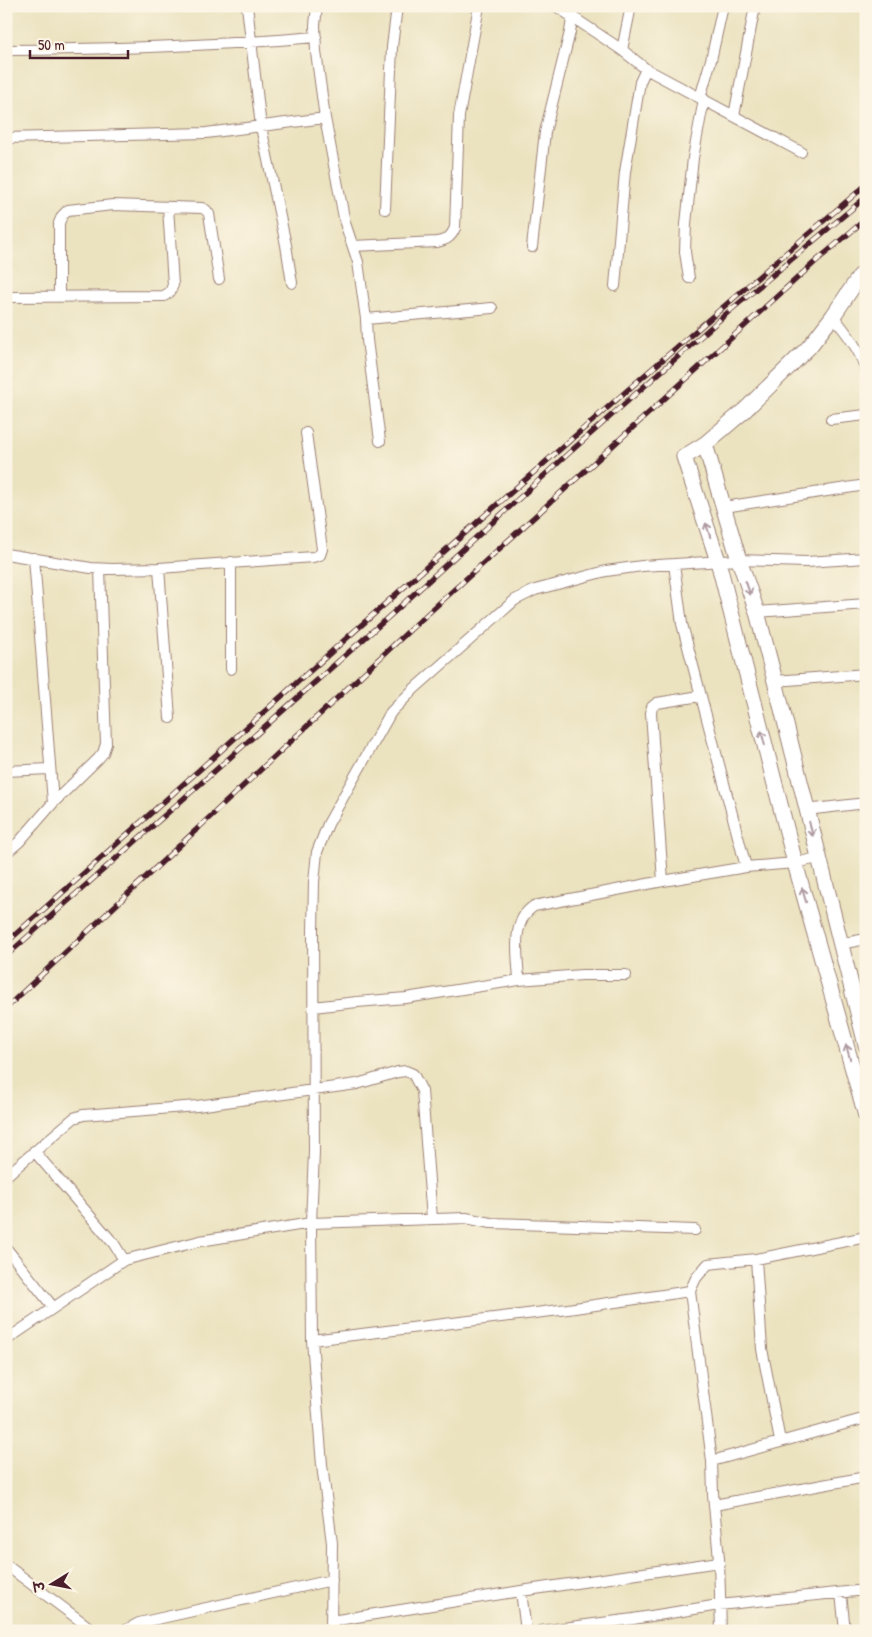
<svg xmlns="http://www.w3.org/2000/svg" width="872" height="1637" viewBox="0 0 872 1637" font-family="'Patrick Hand','Playpen Sans Deva',sans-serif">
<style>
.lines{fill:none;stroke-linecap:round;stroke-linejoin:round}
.street-casing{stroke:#9a8075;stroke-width:12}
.secondary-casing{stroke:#9a8075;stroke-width:17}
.street{stroke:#fff;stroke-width:10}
.secondary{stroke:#fff;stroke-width:15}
.rail-casing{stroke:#4a1f2b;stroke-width:5.5}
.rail{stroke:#fcf5e5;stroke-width:4;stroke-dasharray:11;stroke-linecap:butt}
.oneway{stroke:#ae9aa0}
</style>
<rect width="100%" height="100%" fill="#fcf5e5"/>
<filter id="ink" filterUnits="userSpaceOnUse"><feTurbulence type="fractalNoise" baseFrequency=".02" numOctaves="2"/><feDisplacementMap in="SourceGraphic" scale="10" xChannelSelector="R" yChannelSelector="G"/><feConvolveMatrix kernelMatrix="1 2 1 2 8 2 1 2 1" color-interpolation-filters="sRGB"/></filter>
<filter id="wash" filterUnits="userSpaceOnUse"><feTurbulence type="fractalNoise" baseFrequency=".0096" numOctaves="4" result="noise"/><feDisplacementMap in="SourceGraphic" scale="20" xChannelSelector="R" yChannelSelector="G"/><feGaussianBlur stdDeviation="1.12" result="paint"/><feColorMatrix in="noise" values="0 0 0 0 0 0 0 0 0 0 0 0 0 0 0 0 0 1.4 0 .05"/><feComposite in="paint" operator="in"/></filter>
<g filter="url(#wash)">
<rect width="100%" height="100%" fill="#ebe2bf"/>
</g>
<g filter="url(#ink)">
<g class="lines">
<!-- street casing -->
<g class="street-casing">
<path id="street" d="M247,6L261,127L286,245L292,283
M317,6L315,25L316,52L325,118L345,223L358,262L366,319L367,340L380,441
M556,6L622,50L646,69L801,152
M6,50C109,49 213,46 316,37
M622,50L631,6
M700,98L711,60L723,6
M734,116L755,6
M6,138L206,133L325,118
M385,209L392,47L397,6
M353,246L437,242C447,240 451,237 455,228L459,116L479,6
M532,247L545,132L570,32L574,6
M689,278L685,252L686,224L693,158L704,99
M615,286L625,172L640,82L646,69
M59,296V223L62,216L68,210L113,205L202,208L206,210L209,214L219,279
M6,297L164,296L170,292L173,285L168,207
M833,316C846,332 860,350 866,370
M366,319L492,308
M831,419L866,415
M724,507L866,485
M6,554L91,568L112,569L159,568L313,557L320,555L322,549L306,433
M34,558L53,803
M231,562V669
M674,564L682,624L746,867
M159,568L170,718
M757,612L866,604
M775,681L866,674
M6,771L49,769
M806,810L866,803
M6,853L19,842L53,803L98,759L103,753L106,744L100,569
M663,881L651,713L652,707L657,703L700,696
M840,944L866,939
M519,980C518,956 510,921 534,906L663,881L746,867L795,863L818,858
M313,1007L357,1002L406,998L519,980L582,975H626
M34,1151L114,1244L124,1260
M6,1176L74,1118L83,1115L197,1106L357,1084L398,1072L406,1071L413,1074L422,1091L432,1219
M695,1230L491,1223L466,1218L311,1223L314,1152L313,930L314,882L317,852L328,824L391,712L415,688L515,600L535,590L606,571L642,566L739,560L807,562L866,558
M6,1248L53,1307
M756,1259L762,1349L780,1441
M6,1340L124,1260L200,1241L311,1223L312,1340L322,1465L332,1543L331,1631
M312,1340L568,1309L690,1291
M712,1461L866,1418
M714,1505L866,1477
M6,1565L94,1631
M521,1591L526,1631
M841,1593L845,1631
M331,1621L521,1591L719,1562
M124,1631L139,1623L332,1580
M540,1631L633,1619L719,1605L866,1590
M721,1631L719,1559L713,1494L712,1461L690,1291L696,1278L708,1264L756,1259L866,1237"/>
</g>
<!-- secondary casing -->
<g class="secondary-casing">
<path id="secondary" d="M866,272L860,276L833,316L809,347L745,410L705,444L684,457L718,561L795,863L866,1116
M705,444L739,560L757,612L775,681L866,1045"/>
</g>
<!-- street -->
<use href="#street" class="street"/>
<!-- secondary -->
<use href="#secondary" class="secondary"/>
<!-- rail casing -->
<g class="rail-casing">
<path id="rail" d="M6,943C291,688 574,432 866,185
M6,956L393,613L570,452L726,314L866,197
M6,1008L413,627L815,262L866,219"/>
</g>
<!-- rail -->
<use href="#rail" class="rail"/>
</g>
<!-- one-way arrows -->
<defs><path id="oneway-shaft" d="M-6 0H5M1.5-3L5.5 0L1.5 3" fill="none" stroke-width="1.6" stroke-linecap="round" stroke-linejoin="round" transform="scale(1.25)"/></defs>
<g class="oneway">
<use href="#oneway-shaft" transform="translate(708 530) rotate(-108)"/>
<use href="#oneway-shaft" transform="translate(748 588) rotate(71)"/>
<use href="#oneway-shaft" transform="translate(763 738) rotate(-104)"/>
<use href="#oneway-shaft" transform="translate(811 829) rotate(76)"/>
<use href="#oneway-shaft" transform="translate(804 895) rotate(-106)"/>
<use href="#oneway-shaft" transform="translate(848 1052) rotate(-106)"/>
</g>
</g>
<!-- margin -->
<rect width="872" height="1637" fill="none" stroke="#fcf5e5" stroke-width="25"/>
<!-- north arrow -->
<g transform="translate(52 1584) rotate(260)" stroke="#fcf5e5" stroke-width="4" paint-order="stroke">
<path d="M0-4L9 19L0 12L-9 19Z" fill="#4a1f2b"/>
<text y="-8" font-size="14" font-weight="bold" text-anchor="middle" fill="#4a1f2b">उ</text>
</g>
<!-- scale -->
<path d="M30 50v8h98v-8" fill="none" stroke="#4a1f2b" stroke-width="2.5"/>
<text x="38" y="50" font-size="15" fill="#4a1f2b" stroke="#fcf5e5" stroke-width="4" paint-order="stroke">50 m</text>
</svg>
